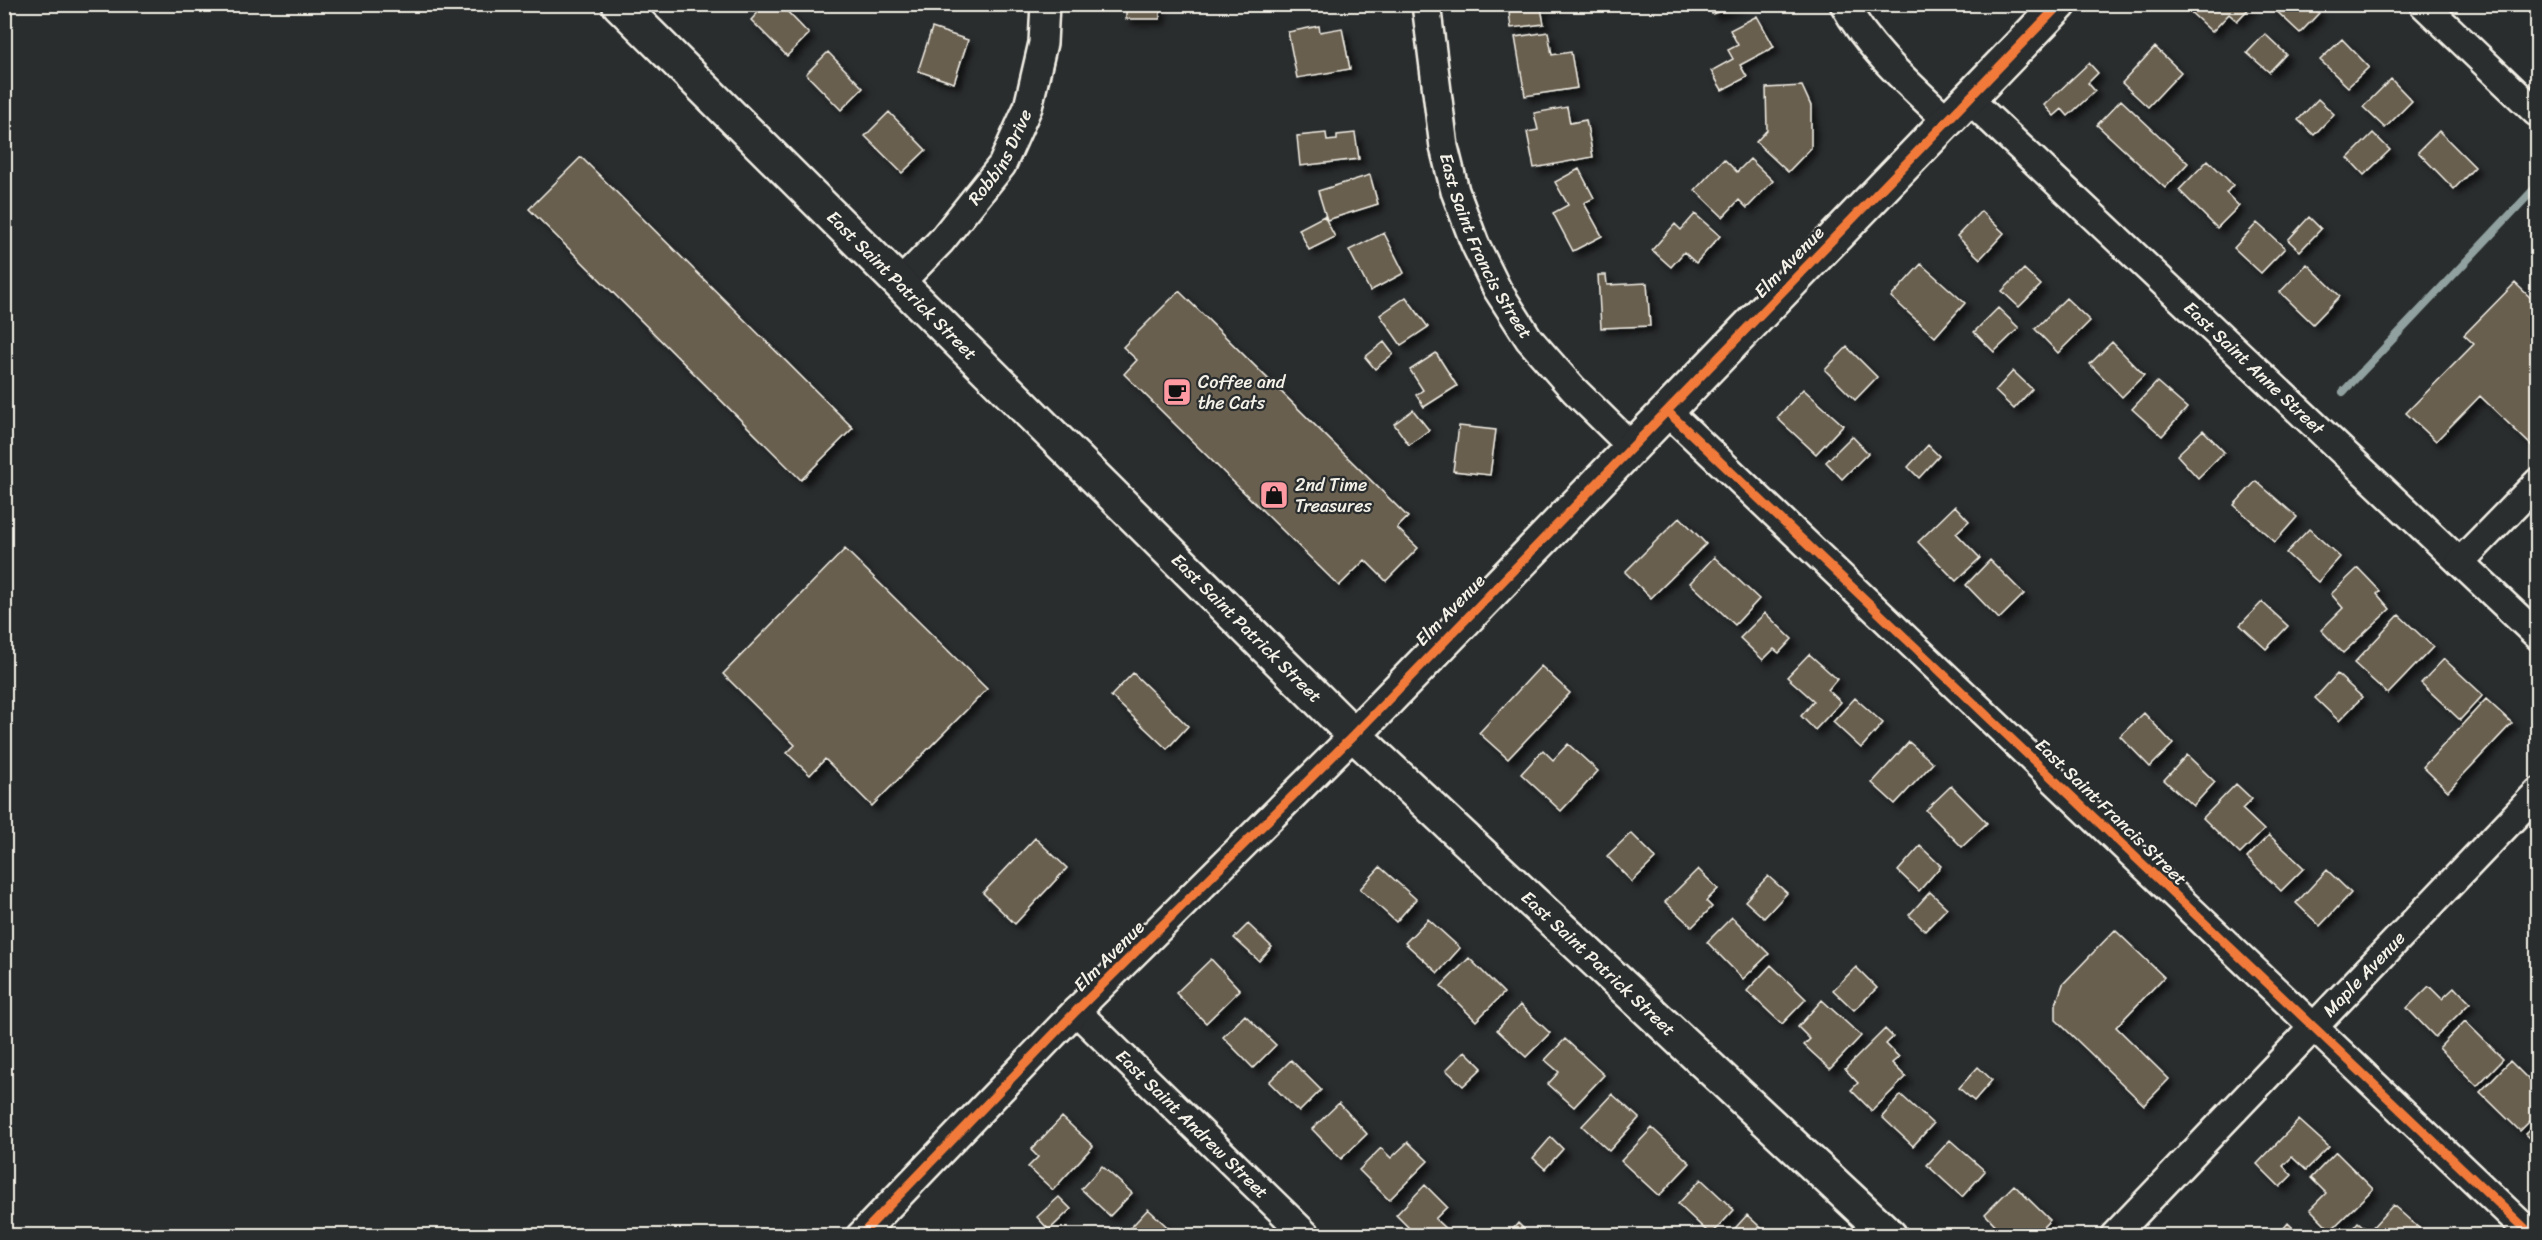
<svg xmlns="http://www.w3.org/2000/svg" width="2542" height="1240" viewBox="0 0 2542 1240" font-family="Sriracha,sans-serif">
<style>
.lines{fill:none;stroke-linecap:round;stroke-linejoin:round}
.stream{stroke:#90a19f;stroke-width:8}
.building{fill:#695f50;stroke:#f4f1e8;stroke-width:1.5;filter:url(#shadow)}
.minor-casing{stroke:#f4f1e8;stroke-width:32}
.tertiary-casing{stroke:#f4f1e8;stroke-width:38}
.secondary-casing{stroke:#f4f1e8;stroke-width:38}
.minor{stroke:#2a2d2e;stroke-width:27}
.tertiary{stroke:#2a2d2e;stroke-width:33}
.secondary{stroke:#2a2d2e;stroke-width:33}
.cycleway-casing{stroke:#2a2d2e;stroke-width:13}
.cycleway{stroke:#f17a3a;stroke-width:9}
.labels{text-anchor:middle;stroke-width:4.5;stroke-linejoin:round;paint-order:stroke}
.street-label{font-size:18px;fill:#f4f1e8;stroke:#2a2d2e}
.poi-label{font-size:18px;fill:#f4f1e8;stroke:#2a2d2e;text-anchor:start}
</style>
<defs>
<filter id="shadow"><feDropShadow dx="5.5" dy="5.5" stdDeviation="3" flood-color="#0009"/></filter>
</defs>
<rect width="100%" height="100%" fill="#2a2d2e"/>
<filter id="ink" filterUnits="userSpaceOnUse"><feTurbulence type="fractalNoise" baseFrequency=".0167" numOctaves="2"/><feDisplacementMap in="SourceGraphic" scale="12" xChannelSelector="R" yChannelSelector="G"/><feConvolveMatrix kernelMatrix="1 2 1 2 8 2 1 2 1" color-interpolation-filters="sRGB"/></filter>
<g filter="url(#ink)">
<g class="lines">
<!-- stream -->
<path class="stream" d="M2343,392L2538,185"/>
</g>
<!-- building -->
<path class="building" d="M766,4H780L809,34L787,56L751,20Z
M1126,4H1160V19H1126Z
M1508,4H1562V5L1541,8L1544,24L1511,28Z
M1709,4H1743L1712,14Z
M2187,4H2253L2237,21L2229,14L2212,32L2185,7Z
M2269,4H2310L2319,13L2300,33Z
M1757,16L1774,47L1740,65L1747,77L1722,90L1711,71L1733,59L1728,50L1738,45L1730,30Z
M1319,26L1320,32L1342,28L1350,69L1297,78L1288,32Z
M932,28L968,40L954,83L918,71Z
M1548,32L1552,55L1571,52L1577,88L1525,96L1515,37Z
M2265,34L2286,54L2269,72L2247,53Z
M2342,39L2369,67L2348,87L2320,60Z
M2155,47L2181,72L2148,107L2122,83Z
M828,52L863,88L841,110L806,74Z
M2089,63L2098,73L2088,83L2095,91L2068,116L2062,109L2054,116L2044,105Z
M2391,79L2412,101L2385,128L2363,107Z
M1802,86L1811,106V148L1788,172L1756,142L1767,130L1766,88Z
M2318,99L2334,114L2314,135L2298,120Z
M2121,100L2188,163L2165,188L2097,125Z
M1567,107L1570,123L1586,120L1593,157L1534,168L1527,132L1538,130L1534,113Z
M889,112L926,150L902,173L865,136Z
M2439,131L2475,167L2454,189L2418,152Z
M1326,133L1327,141L1337,140V135L1355,133L1359,159L1300,166L1297,136Z
M2373,133L2390,150L2364,175L2348,158Z
M581,157L853,428L801,480L529,209Z
M1724,159L1737,172L1750,159L1773,181L1747,208L1739,200L1723,217L1695,190Z
M2208,160L2233,185L2226,193L2239,206L2217,228L2179,190Z
M1579,169L1594,198L1584,203L1602,236L1573,251L1553,213L1568,205L1555,182Z
M1370,175L1378,204L1327,220L1318,191Z
M1981,211L2004,233L1980,259L1957,236Z
M1695,214L1720,236L1696,263L1684,252L1671,267L1652,250L1675,224L1681,230Z
M1324,216L1335,237L1309,250L1299,229Z
M2309,217L2321,229L2300,251L2288,240Z
M2257,223L2285,248L2261,273L2234,248Z
M1384,233L1404,273L1370,291L1349,250Z
M1921,264L1965,303L1935,337L1891,297Z
M2307,264L2340,296L2313,324L2280,292Z
M2024,269L2041,285L2019,307L2002,291Z
M1598,275H1606L1607,285L1647,283L1650,326L1601,328Z
M2515,283L2538,305V445L2534,448L2480,396L2436,441L2406,413L2474,344L2464,335Z
M1179,291L1408,517L1397,528L1418,548L1386,581L1365,560L1339,586L1124,374L1137,360L1123,347Z
M1406,297L1428,327L1401,345L1380,315Z
M2066,298L2090,321L2058,353L2035,329Z
M1998,308L2019,328L1994,352L1974,332Z
M1384,342L1393,354L1375,369L1365,357Z
M2112,342L2144,375L2122,397L2090,364Z
M1847,347L1877,377L1855,400L1825,370Z
M1436,353L1457,386L1424,407L1416,395L1423,390L1410,370Z
M2013,371L2032,389L2014,409L1995,391Z
M2157,382L2187,408L2162,436L2132,409Z
M1803,389L1843,425L1816,454L1777,418Z
M1413,410L1429,430L1409,445L1394,424Z
M1459,426L1496,430L1490,475L1453,471Z
M2203,430L2224,452L2198,478L2177,455Z
M1852,436L1868,453L1842,479L1826,462Z
M1928,445L1939,456L1919,478L1908,467Z
M2256,481L2297,517L2275,542L2234,505Z
M1955,506L1969,521L1956,533L1980,558L1956,581L1918,542Z
M1680,517L1706,544L1651,598L1625,572Z
M2309,529L2340,557L2318,582L2286,553Z
M845,549L987,689L872,806L825,759L810,775L787,753L795,745L723,674Z
M1714,557L1759,599L1735,625L1690,583Z
M1990,560L2024,594L1999,619L1966,585Z
M2358,568L2380,591L2377,594L2390,609L2343,653L2321,630L2343,608L2331,594Z
M2262,602L2288,626L2266,649L2240,625Z
M1765,613L1792,639L1779,653L1774,649L1763,660L1740,638Z
M2399,615L2433,647L2388,694L2354,663Z
M1809,654L1837,679L1828,690L1841,702L1815,730L1801,716L1814,701L1787,677Z
M2444,659L2483,695L2460,720L2421,683Z
M1541,666L1570,693L1508,759L1479,733Z
M1133,673L1188,726L1167,749L1111,696Z
M2337,674L2362,697L2339,721L2315,698Z
M1855,698L1883,723L1861,748L1833,722Z
M2486,699L2512,723L2448,791L2423,767Z
M2144,713L2173,744L2150,767L2120,736Z
M1909,742L1933,763L1895,804L1872,783Z
M1568,744L1598,771L1561,811L1521,774L1543,750L1553,760Z
M2187,755L2215,782L2193,806L2164,780Z
M2236,784L2252,799L2242,809L2264,830L2240,854L2203,818Z
M1951,786L1987,823L1962,847L1926,810Z
M1631,833L1656,858L1632,882L1607,856Z
M2269,835L2304,868L2281,891L2247,858Z
M1035,838L1067,868L1015,924L983,893Z
M1920,846L1941,866L1919,891L1898,871Z
M1380,867L1416,899L1396,922L1360,889Z
M1698,869L1718,889L1706,901L1712,907L1692,927L1665,902Z
M2327,870L2351,893L2320,926L2296,903Z
M1768,876L1787,893L1764,918L1745,901Z
M1930,892L1947,908L1925,931L1909,915Z
M1732,917L1769,954L1743,979L1707,942Z
M1428,919L1460,948L1438,973L1405,943Z
M1248,924L1272,947L1259,961L1234,938Z
M2115,930L2164,977L2116,1027L2169,1079L2144,1105L2056,1020V1004L2063,984Z
M1469,958L1504,993L1476,1021L1441,986Z
M1211,959L1240,990L1206,1023L1176,993Z
M1771,965L1806,999L1782,1024L1747,991Z
M1856,967L1877,988L1854,1010L1833,990Z
M2429,986L2442,999L2455,987L2470,1003L2435,1037L2407,1008Z
M1822,1000L1861,1036L1830,1069L1804,1045L1810,1039L1798,1027Z
M1520,1005L1550,1033L1526,1057L1497,1030Z
M1245,1015L1276,1045L1253,1068L1223,1037Z
M2465,1021L2503,1059L2477,1086L2439,1048Z
M1885,1029L1893,1037L1886,1044L1899,1057L1892,1063L1906,1077L1872,1111L1851,1090L1858,1083L1845,1069Z
M1565,1039L1604,1075L1574,1107L1548,1084L1559,1072L1545,1060Z
M1465,1051L1482,1068L1463,1086L1446,1070Z
M1291,1060L1321,1090L1299,1112L1269,1082Z
M2510,1061L2535,1086L2538,1084V1113L2520,1131L2480,1092Z
M1978,1067L1992,1080L1974,1101L1959,1088Z
M1612,1094L1639,1118L1609,1151L1582,1126Z
M1901,1095L1933,1124L1913,1146L1882,1117Z
M1339,1103L1367,1134L1341,1159L1312,1129Z
M1062,1117L1093,1146L1053,1190L1028,1167L1038,1157L1031,1150Z
M2299,1120L2329,1147L2306,1170L2292,1157L2283,1166L2292,1175L2280,1187L2257,1164Z
M2538,1122V1147L2525,1134Z
M1652,1128L1690,1163L1659,1196L1621,1161Z
M1551,1137L1563,1149L1545,1169L1533,1158Z
M1950,1140L1985,1171L1962,1197L1927,1165Z
M1408,1142L1428,1161L1389,1200L1359,1170L1381,1148L1391,1158Z
M2336,1152L2373,1189L2331,1230L2310,1209L2326,1193L2311,1178Z
M1102,1166L1132,1193L1110,1216L1081,1189Z
M1701,1179L1734,1210L1711,1235L1678,1204Z
M1425,1185L1447,1207L1435,1219L1447,1230L1442,1236H1417L1396,1215Z
M2014,1185L2050,1220L2034,1236H2006L1985,1214Z
M1059,1197L1071,1209L1049,1230L1037,1217Z
M2393,1205L2420,1229L2415,1236H2346L2358,1222L2369,1231Z
M1148,1209L1176,1235V1236H1123Z
M1747,1215L1770,1236H1728Z
M1518,1223L1531,1236H1507Z
M2288,1223L2301,1236H2277Z"/>
<g class="lines">
<!-- minor casing -->
<g class="minor-casing">
<g id="minor">
<path id="s1" d="M1426,4L1444,147L1455,191L1475,244L1497,289L1529,339L1574,390L1631,446"/>
<path d="M1844,4C1869,50 1910,85 1948,121"/>
<path d="M2423,4L2536,112"/>
<path id="s2" d="M1969,99L2538,636"/>
<path id="s3" d="M900,283L941,241L1002,165L1028,107L1043,43L1045,4"/>
<path d="M1667,411L2533,1236"/>
<path d="M2460,562L2538,482"/>
<path id="s4" d="M1076,1011L1307,1236"/>
<path d="M860,1236L1076,1011L1354,735"/>
<path id="s5" d="M2114,1236L2538,792"/>
</g>
</g>
<!-- tertiary casing -->
<g class="tertiary-casing">
<path id="tertiary" d="M1354,735L2060,4"/>
</g>
<!-- secondary casing -->
<g class="secondary-casing">
<g id="secondary">
<path id="s6" d="M619,4L1354,735L1890,1236"/>
</g>
</g>
<!-- minor -->
<use href="#minor" class="minor"/>
<!-- tertiary -->
<use href="#tertiary" class="tertiary"/>
<!-- secondary -->
<use href="#secondary" class="secondary"/>
<!-- cycleway casing -->
<g class="cycleway-casing">
<path id="cycleway" d="M1667,411L2533,1236
M860,1236L1076,1011L1354,735L2060,4"/>
</g>
<!-- cycleway -->
<use href="#cycleway" class="cycleway"/>
</g>
</g>
<!-- icons -->
<defs>
<g id="cafe-square" transform="scale(1.5)"><rect x="-9" y="-9" width="18" height="18" rx="4" fill="#ff9aa2" stroke="#2a2d2e"/><path d="M-5.5-4.5H6V0H3Q3 3.5 0 3.5H-2.5Q-5.5 3.5-5.5 0ZM3-3.2v2h1.7v-2ZM-6 4.5H4V6H-6Z" fill="#111"/></g>
<g id="shop-square" transform="scale(1.5)"><rect x="-9" y="-9" width="18" height="18" rx="4" fill="#ff9aa2" stroke="#2a2d2e"/><path d="M-5-2.5h2.3a2.7 3.5 0 0 1 5.4 0H5L5.5 6h-11ZM-1.5-2.5h3a1.5 2.3 0 0 0-3 0Z" fill="#111"/></g>
</defs>
<g fill-rule="evenodd">
<use href="#cafe-square" x="1177" y="392"/>
<use href="#shop-square" x="1274" y="495"/>
</g>
<g class="labels">
<!-- street labels -->
<g class="street-label">
<text dy="6" stroke="none"><textPath href="#s3" startOffset="162">Robbins Drive</textPath></text>
<text dy="6" stroke="none"><textPath href="#s1" startOffset="252">East Saint Francis Street</textPath></text>
<text transform="translate(1789 262) rotate(-46)" y="6">Elm Avenue</text>
<text dy="6" stroke="none"><textPath href="#s6" startOffset="399">East Saint Patrick Street</textPath></text>
<text dy="6" stroke="none"><textPath href="#s2" startOffset="392">East Saint Anne Street</textPath></text>
<text transform="translate(1450 610) rotate(-46)" y="6">Elm Avenue</text>
<text dy="6" stroke="none"><textPath href="#s6" startOffset="885">East Saint Patrick Street</textPath></text>
<text transform="translate(2111 812) rotate(44)" y="6">East Saint Francis Street</text>
<text transform="translate(1109 956) rotate(-45)" y="6">Elm Avenue</text>
<text dy="6" stroke="none"><textPath href="#s6" startOffset="1371">East Saint Patrick Street</textPath></text>
<text dy="6" stroke="none"><textPath href="#s5" startOffset="362">Maple Avenue</textPath></text>
<text dy="6" stroke="none"><textPath href="#s4" startOffset="162">East Saint Andrew Street</textPath></text>
</g>
<!-- poi labels -->
<g class="poi-label">
<text x="1198" y="388">Coffee and<tspan x="1198" dy="21">the Cats</tspan></text>
<text x="1295" y="491">2nd Time<tspan x="1295" dy="21">Treasures</tspan></text>
</g>
</g>
<!-- margin -->
<rect width="2542" height="1240" fill="none" stroke="#2a2d2e" stroke-width="24"/>
<rect x="12" y="12" width="2518" height="1216" fill="none" stroke="#f4f1e8" stroke-width="2" filter="url(#ink)"/>
</svg>
